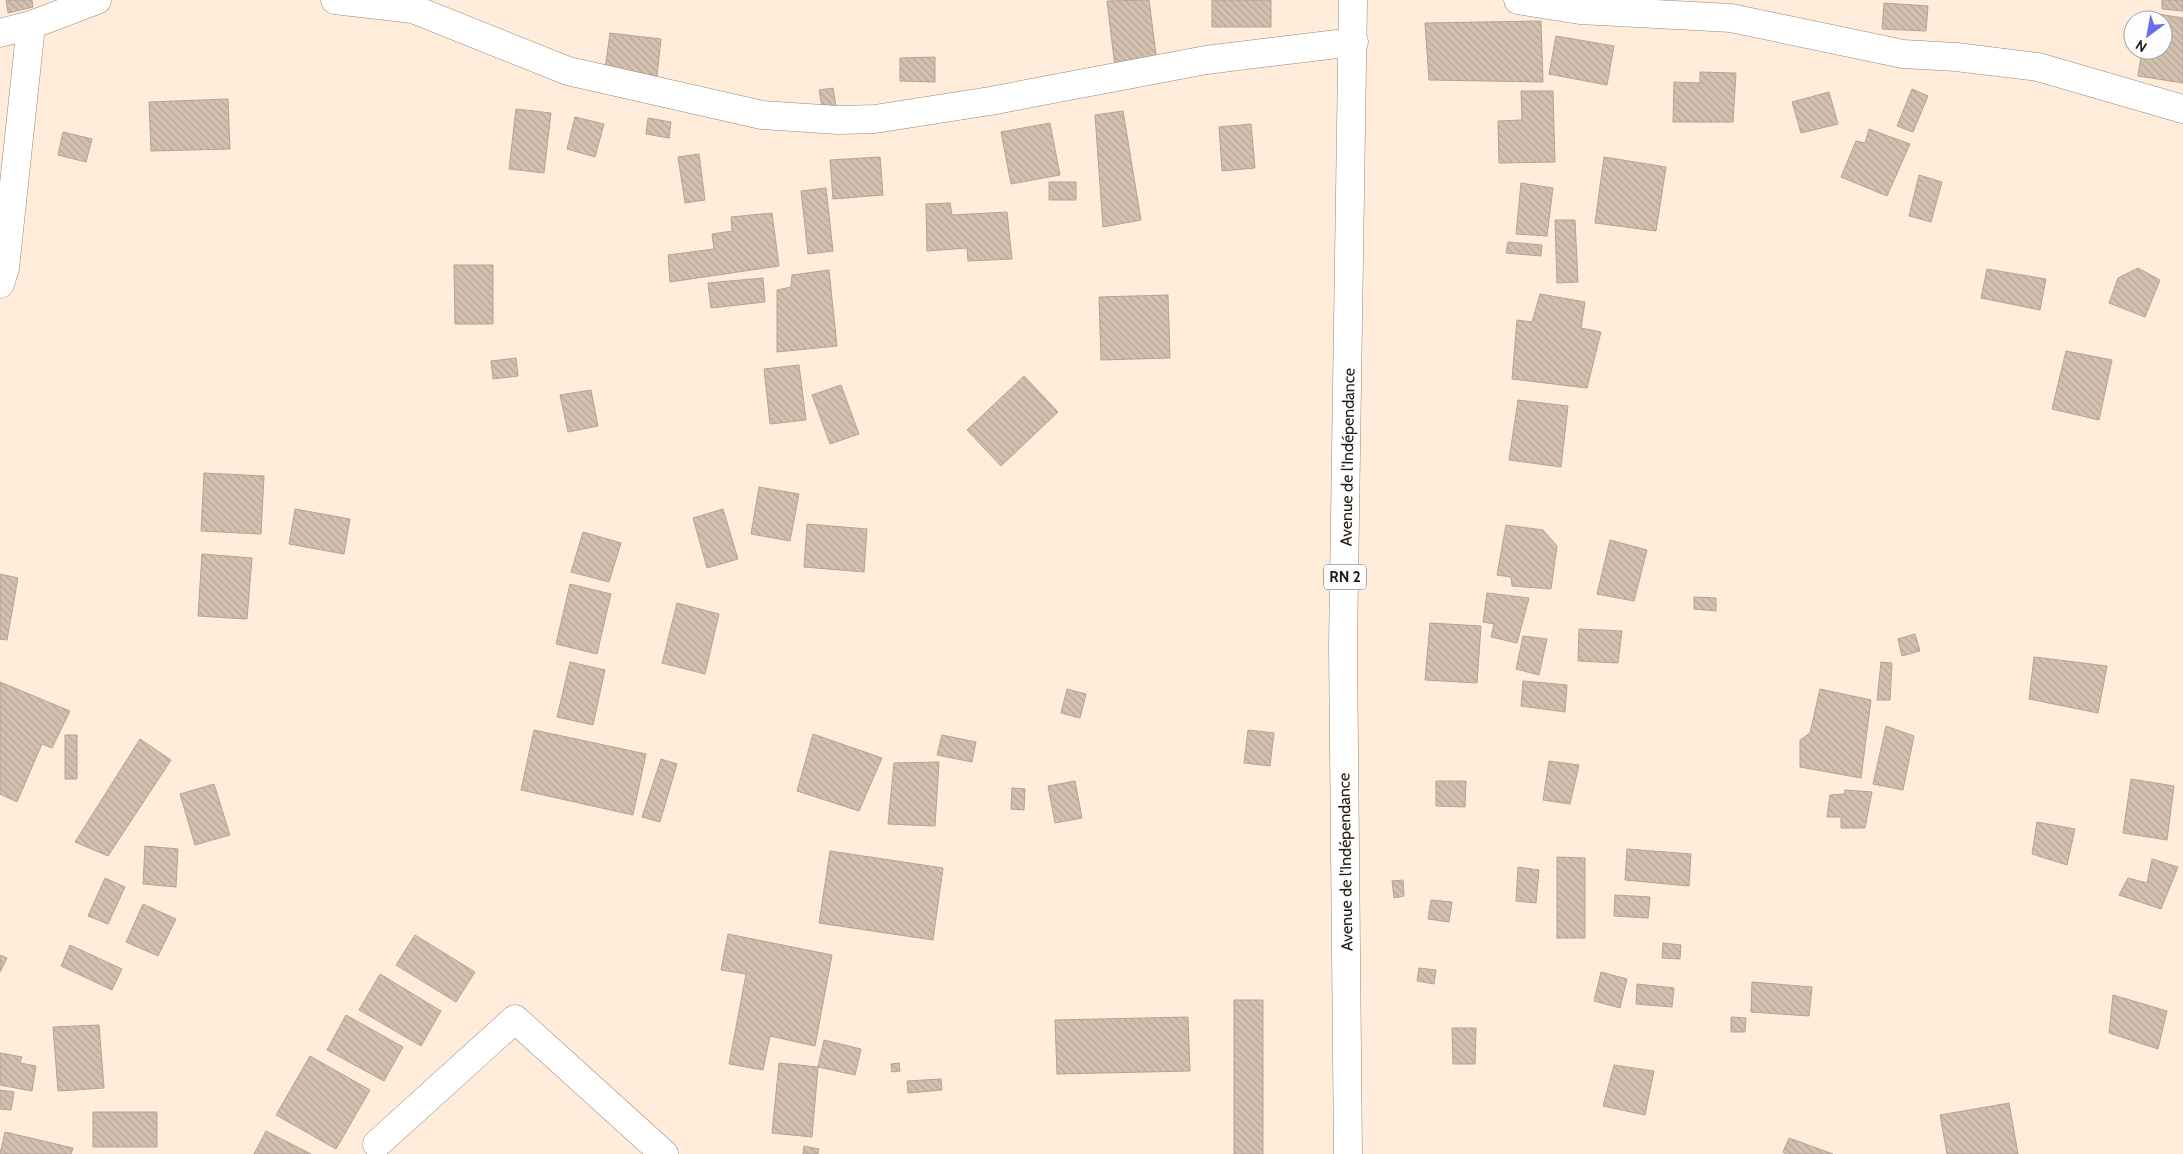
<svg xmlns="http://www.w3.org/2000/svg" width="2183" height="1154" viewBox="0 0 2183 1154" font-family="Cabin,sans-serif">
<style>
.building{fill:url(#building-back-hatch);stroke:#b5a493}
.lines{fill:none;stroke-linecap:round;stroke-linejoin:round}
.street-casing{stroke:#978676;stroke-width:29}
.primary-casing{stroke:#978676;stroke-width:29}
.street{stroke:#fff;stroke-width:28}
.primary{stroke:#fff;stroke-width:28}
.labels{text-anchor:middle;stroke-width:4;stroke-linejoin:round;paint-order:stroke}
.shield{fill:#fdfdfd;stroke:#625e5a;stroke-width:1}
.shield-label{font-size:15px;font-weight:bold;fill:#201a14}
.street-label{font-size:16px;fill:#201a14;stroke:#fdfdfd}
</style>
<defs>
<pattern id="building-back-hatch" width="6" height="6" patternUnits="userSpaceOnUse" patternTransform="scale(1.25)"><rect width="6" height="6" fill="#d3c1b0"/><path d="M-1 5l2 2M0 0l6 6M5-1l2 2" fill="none" stroke="#b5a596"/></pattern>
</defs>
<rect width="100%" height="100%" fill="#ffecda"/>
<!-- building -->
<path class="building" d="M6,0H32L33,7L8,13Z
M1149,0L1157,62L1115,67L1107,1Z
M1212,0H1271V27H1212Z
M2162,0H2183V11L2162,9Z
M1884,3L1928,6L1926,31L1882,29Z
M2146,12L2183,18V83L2138,76L2142,50H2163V20H2145Z
M1541,21L1543,82L1429,80L1425,23Z
M610,33L661,39L657,76L605,69Z
M1556,36L1614,46L1607,85L1549,74Z
M935,57V82L900,81V58Z
M1700,72L1736,73L1733,122H1673L1674,82L1700,83Z
M833,88L836,106L822,107L819,90Z
M1912,89L1928,96L1913,132L1897,126Z
M1521,91H1553L1555,162L1499,163L1498,121L1522,120Z
M1829,92L1838,124L1801,133L1792,102Z
M228,99L230,149L151,151L149,102Z
M516,109L551,113L544,173L509,169Z
M1123,111L1141,220L1103,227L1095,115Z
M575,117L604,124L595,157L567,149Z
M648,118L671,122L669,138L646,134Z
M1050,123L1060,175L1011,184L1001,132Z
M1251,124L1255,168L1222,171L1219,127Z
M1869,129L1910,144L1887,196L1841,177L1856,141L1865,143Z
M63,132L92,139L86,162L58,155Z
M699,154L705,200L685,203L678,157Z
M880,157L883,195L833,199L830,160Z
M1604,157L1666,167L1656,231L1595,223Z
M1919,175L1942,182L1931,222L1909,216Z
M1049,182H1076V200H1049Z
M1521,183L1553,188L1547,236L1516,234Z
M826,188L833,251L808,254L801,191Z
M950,203L952,215L1007,212L1012,259L968,261L967,248L927,251L926,204Z
M772,213L779,266L670,282L668,255L714,249L712,234L732,231L731,217Z
M1555,220H1575L1578,282L1557,283Z
M1508,242L1542,245L1541,256L1506,253Z
M454,265H493V324H455Z
M2138,268L2160,280L2145,317L2109,303L2118,278Z
M1987,269L2046,279L2040,310L1981,298Z
M829,270L837,346L777,352V290L791,287L792,275Z
M763,278L765,302L711,308L708,283Z
M1540,294L1585,302L1581,328L1601,332L1587,388L1512,379L1517,320L1532,322Z
M1168,295L1170,358L1101,360L1099,297Z
M2066,351L2112,360L2099,420L2052,409Z
M516,358L518,376L493,379L491,361Z
M799,365L806,420L770,424L764,369Z
M1024,376L1058,412L1001,466L967,430Z
M841,385L859,434L830,444L812,395Z
M591,390L598,426L568,432L560,395Z
M1518,400L1568,406L1561,467L1509,460Z
M204,473L264,476L261,534L201,531Z
M759,487L799,494L790,541L751,534Z
M295,509L350,519L344,554L289,544Z
M723,509L738,559L707,568L693,518Z
M807,524L867,529L864,572L804,567Z
M1506,525L1543,530L1557,546L1551,589L1512,586L1511,577L1497,575Z
M583,532L621,543L609,582L571,572Z
M1610,540L1647,550L1634,601L1597,594Z
M202,554L252,558L247,619L198,616Z
M0,574L18,578L7,640L0,639Z
M570,584L611,594L597,654L556,644Z
M1487,593L1529,598L1517,643L1491,637L1494,624L1483,622Z
M1694,597L1716,598V611L1694,609Z
M677,603L719,614L705,674L662,663Z
M1430,623L1481,626L1477,683L1425,680Z
M1579,629L1622,631L1618,663L1578,661Z
M1915,634L1920,651L1902,656L1898,639Z
M1523,636L1547,639L1539,675L1516,669Z
M2034,657L2107,666L2098,713L2029,699Z
M570,662L605,670L593,725L557,717Z
M1881,662L1892,663L1890,700H1877Z
M1523,681L1567,685L1565,712L1521,706Z
M0,682L70,711L52,748L42,744L17,802L0,794Z
M1067,689L1086,694L1080,718L1061,713Z
M1820,689L1871,700L1861,778L1800,767V740L1810,733Z
M1886,726L1914,736L1903,790L1873,784Z
M534,730L646,754L633,815L521,790Z
M1248,730L1274,733L1270,766L1244,763Z
M813,734L882,758L859,811L797,791Z
M65,735H77V779H65Z
M942,735L976,742L972,762L937,755Z
M140,739L171,760L108,856L75,842Z
M661,759L677,764L660,822L642,817Z
M1549,761L1579,765L1570,804L1543,800Z
M939,762L935,826L888,824L894,763Z
M2131,779L2174,786L2167,840L2123,833Z
M1075,781L1082,818L1055,823L1048,786Z
M1436,781H1466L1465,807L1436,806Z
M214,784L230,835L195,845L180,794Z
M1012,788L1025,789L1024,810L1011,809Z
M1845,790L1872,792L1865,828H1841V817H1827L1830,795L1844,794Z
M2037,822L2075,829L2067,865L2032,854Z
M145,846L178,849L176,887L143,884Z
M1627,849L1691,854L1689,886L1625,880Z
M830,851L943,868L933,940L819,923Z
M1557,857L1585,858V938H1557Z
M2152,859L2178,867L2161,909L2119,895L2128,878L2147,883Z
M1518,867L1539,870L1536,903L1516,901Z
M105,878L125,887L108,924L88,916Z
M1403,880L1404,896L1394,898L1392,881Z
M1615,895L1650,897L1648,918L1614,916Z
M1431,900L1452,902L1449,922L1428,919Z
M143,904L176,919L158,956L126,942Z
M728,934L832,955L815,1046L770,1036L763,1070L729,1064L746,974L721,970Z
M415,935L475,972L456,1002L396,965Z
M1663,943L1681,945L1680,959L1662,958Z
M70,945L122,969L112,990L61,966Z
M0,955L7,958L0,972Z
M1419,968L1436,970L1434,984L1417,981Z
M1601,972L1627,979L1620,1008L1594,1001Z
M380,974L441,1011L421,1046L359,1010Z
M1752,982L1812,987L1809,1016L1751,1012Z
M1637,984L1674,988L1672,1007L1636,1004Z
M2113,995L2167,1011L2158,1049L2109,1033Z
M1234,1000H1263V1154H1234Z
M346,1015L403,1047L384,1081L327,1050Z
M1188,1017L1190,1071L1057,1074L1055,1020Z
M1731,1017L1746,1018L1745,1032H1731Z
M99,1025L104,1088L58,1091L53,1027Z
M1452,1028H1476L1475,1064H1453Z
M824,1040L861,1049L855,1075L818,1067Z
M0,1053L22,1057L20,1063L36,1066L32,1091L0,1085Z
M310,1056L370,1090L336,1149L276,1115Z
M779,1063L818,1067L812,1137L772,1133Z
M899,1063L900,1071L892,1072L891,1064Z
M1614,1065L1654,1071L1645,1115L1603,1106Z
M941,1079L942,1090L908,1093L907,1081Z
M0,1090L14,1092L11,1110L0,1109Z
M2009,1103L2018,1154H1947L1940,1115Z
M93,1112H157V1147H93Z
M266,1131L311,1154H254Z
M5,1132L73,1148L71,1154H0Z
M1789,1138L1833,1154H1787L1783,1152Z
M804,1146L819,1149L818,1154H803Z"/>
<g class="lines">
<!-- street casing -->
<g class="street-casing">
<path id="street" d="M335,0L413,9L568,71L762,115L838,120L875,119L990,101L1206,60L1354,42
M1518,0L1580,10L1731,18L1903,54L1956,57L2038,67L2183,109
M0,33L31,25L97,0
M0,284L5,268L31,25
M377,1144L515,1019L664,1154"/>
</g>
<!-- primary casing -->
<g class="primary-casing">
<path id="primary" d="M1348,1154L1343,646L1353,0"/>
</g>
<!-- street -->
<use href="#street" class="street"/>
<!-- primary -->
<use href="#primary" class="primary"/>
</g>
<g class="labels">
<!-- shield labels -->
<rect class="shield" x="1324" y="564.5" width="42" height="25" rx="4"/>
<g class="shield-label">
<text x="1345" y="582">RN 2</text>
</g>
<!-- street labels -->
<g class="street-label">
<text transform="translate(1347 457) rotate(-89)" y="6">Avenue de l'Indépendance</text>
<text transform="translate(1345 862) rotate(-91)" y="6">Avenue de l'Indépendance</text>
</g>
</g>
<!-- north arrow -->
<g transform="translate(2148 35) rotate(212)"><circle r="24" fill="#fdfdfd" stroke="#a5a2a0"/>
<path d="M0-4L9 19L0 12L-9 19Z" fill="#676fe8"/>
<text y="-8" font-size="14" font-weight="bold" text-anchor="middle" fill="#201a14">N</text>
</g>
</svg>
